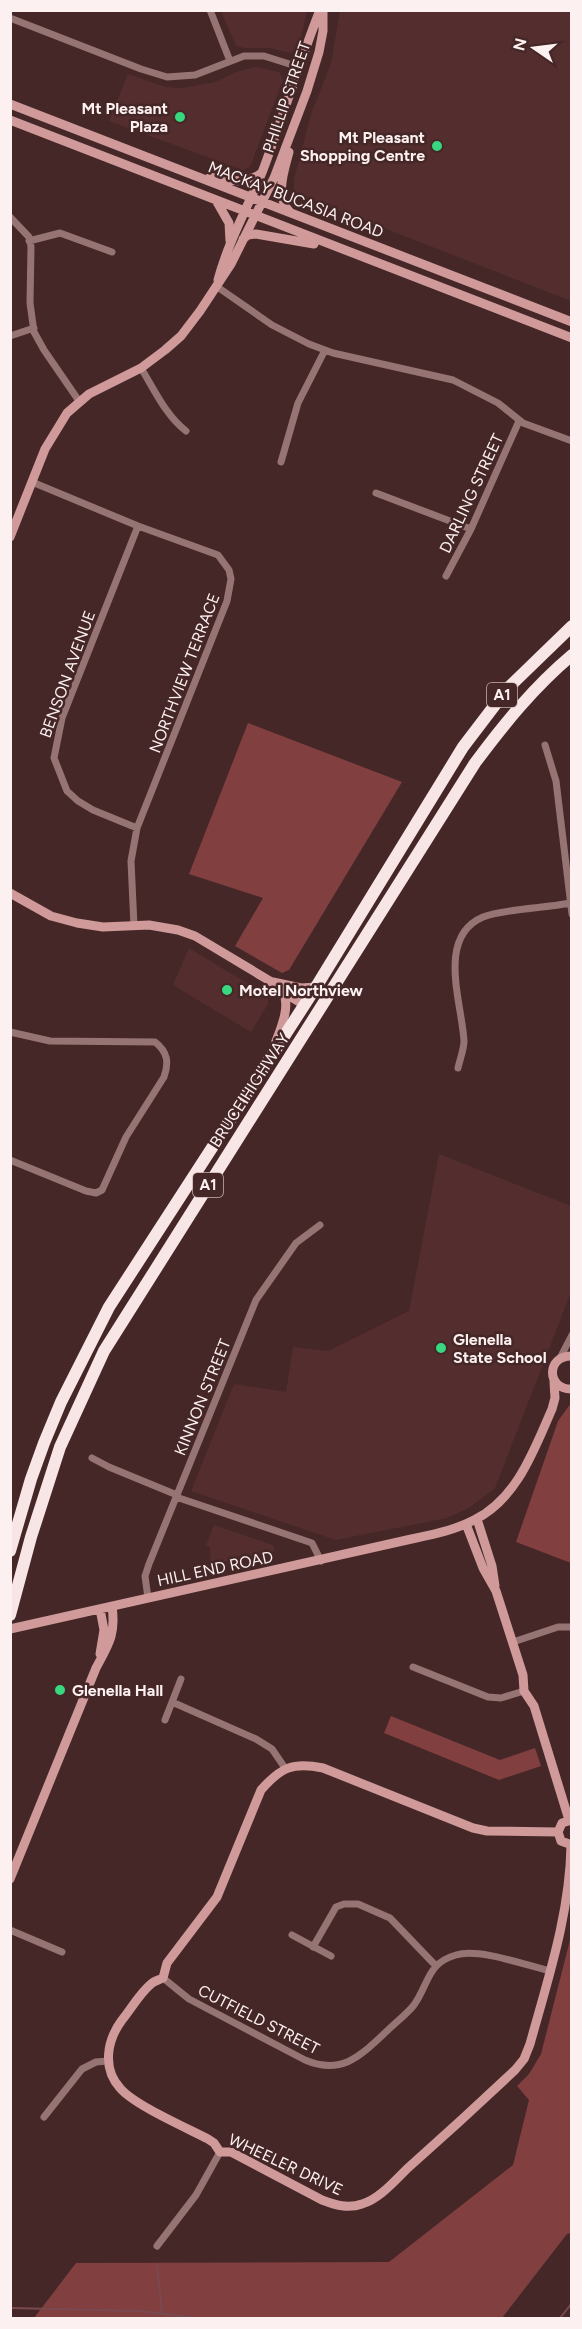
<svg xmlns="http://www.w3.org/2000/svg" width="582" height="2329" viewBox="0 0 582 2329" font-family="Figtree,sans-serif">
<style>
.built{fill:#542e2e}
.green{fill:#813f40}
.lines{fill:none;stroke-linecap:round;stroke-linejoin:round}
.stream{stroke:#794950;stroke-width:2}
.street{stroke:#967473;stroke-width:7}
.secondary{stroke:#cf9a99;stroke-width:9}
.highway{stroke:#f7e6e5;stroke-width:12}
.poi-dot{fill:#38d880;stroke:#452727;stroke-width:2}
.labels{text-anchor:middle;stroke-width:5;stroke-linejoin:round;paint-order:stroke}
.shield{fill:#452727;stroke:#c6b4b4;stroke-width:1.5}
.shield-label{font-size:15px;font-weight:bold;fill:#fdf0f0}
.street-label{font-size:16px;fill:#fdf0f0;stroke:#452727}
.poi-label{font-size:16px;font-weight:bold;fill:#fdf0f0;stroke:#452727;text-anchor:start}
</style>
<rect width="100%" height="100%" fill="#452727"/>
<!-- built -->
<path class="built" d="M221,11H307L300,41L297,48L291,53L270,48H244L236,46Z
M340,11H571V301L294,193V179L311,114L331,64Z
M256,67L279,72L283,80L250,167L243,170L109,121L128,74L165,87L183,88L215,82L236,72Z
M189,948L268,996V1004L251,1032L173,985Z
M439,1154L571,1206V1292L495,1488L469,1508L447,1518L336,1540L191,1491L234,1384L286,1392L293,1347L328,1351L409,1311Z
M214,1525L273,1545L275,1551L211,1565L210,1547L206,1545Z"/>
<!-- green -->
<path class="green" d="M248,723L402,782L289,970L282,973L235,946L263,898L189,874Z
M571,1403V1563L516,1542L558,1421Z
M391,1716L500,1760L535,1748L541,1766L499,1780L384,1733Z
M571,1936V2233L567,2234L502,2318H34L76,2263L389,2262L513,2165L529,2100L517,2086L529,2074L541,2054Z"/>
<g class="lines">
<!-- stream -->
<path class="stream" d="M157,2265L162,2313
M10,2308L140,2311L197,2318
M560,2318L572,2303"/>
<!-- street -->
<path class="street" d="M210,10L230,61
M10,18L141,69L167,77L195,75L244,56H264L299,67
M10,217L29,237L31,247L30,303L34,332L44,350L79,401
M29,241L60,233L112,252
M216,286L272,325L309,344L333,353L453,380L498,403L523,423L572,441
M10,336L34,328
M141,368C154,389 166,416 186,431
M281,462L298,403L325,350
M32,482L138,526L218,555L229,570L231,579L227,601L137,828L131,861L134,926
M376,493L471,529
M446,576L471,529L519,421
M545,745L556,781L572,914
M137,828L93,810L78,801L67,791L54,758L62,718L138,526
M10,1032L50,1041L155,1042C168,1052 169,1063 164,1077L126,1137L102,1190L96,1193L86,1191L10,1160
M458,1068C460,1059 464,1049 464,1041C462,1003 436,937 483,917C503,909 547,908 570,903
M560,1358L572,1335
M92,1458L109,1467L177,1495
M176,1497L312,1543L321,1561
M148,1598L145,1576L149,1564L256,1300L296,1243L320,1225
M513,1642L558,1627H572
M413,1667L488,1697L501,1698L524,1691
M172,1702L256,1739L272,1749L285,1768
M165,1720L181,1679
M10,1930L62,1952
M292,1935L331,1956
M313,1947L336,1907L344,1904H358L390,1918L436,1966
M163,1978L189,1999L305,2060C343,2076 361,2055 388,2030C396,2022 407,2014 414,2005C429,1984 427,1963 456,1955C479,1948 525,1965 550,1971
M44,2117L82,2069L96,2062L108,2061
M157,2246L196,2195L220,2152"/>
<!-- secondary -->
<path class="secondary" d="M10,104L572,322
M10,120L572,338
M289,152C284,171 274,198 291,213
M210,177C227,180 246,185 260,174
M217,202L229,223L230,241
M243,239L248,235L256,234L314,244
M218,280C228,242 248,207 263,170C283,117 299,63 320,10
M10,537L45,449L67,413L89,394L141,368L165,350L181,336L200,311L231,264L274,178L307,91L319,52L323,31V10
M10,893L51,916L77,923L103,927L149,925L178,930L195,936L270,981L283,992L304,1005
M273,982L301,988L316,987
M275,1044C280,1030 291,1007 283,992
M572,1356C546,1355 546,1390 572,1389
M477,1519L492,1566L495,1586
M466,1524L483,1568L496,1591L523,1675L524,1691L534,1706L569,1820
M100,1609L104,1630L100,1654
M10,1629L407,1540C430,1535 453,1531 474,1520C517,1499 534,1450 552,1409L555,1398L554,1382
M572,1820L562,1823L558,1832L561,1841L572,1845
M558,1832L487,1831L473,1828L323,1768C293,1762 281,1767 261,1790L217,1897L167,1963L163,1978C159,1980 154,1981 151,1984C140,1993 131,2009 122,2020C107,2040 102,2068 120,2088C134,2105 187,2128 208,2139L214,2143L220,2152H231L322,2200C335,2205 348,2209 362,2204C380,2199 396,2179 409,2167C445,2135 480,2103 515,2070L524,2059L530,2044C548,1979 570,1913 571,1845
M10,1879L96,1668C109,1644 116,1634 112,1606"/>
<!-- highway -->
<path class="highway" d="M10,1551L31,1479L44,1443L61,1402L109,1307L316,987L463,747L508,688L572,626
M10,1615L31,1537L60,1447L104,1351L475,763C504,724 534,687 572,655"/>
</g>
<!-- markers -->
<g class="poi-dot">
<circle cx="180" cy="117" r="6"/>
<circle cx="437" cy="146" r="6"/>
<circle cx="227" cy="990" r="6"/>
<circle cx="441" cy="1348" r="6"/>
<circle cx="60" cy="1690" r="6"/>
</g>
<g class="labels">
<!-- shield labels -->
<g class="shield">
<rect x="487" y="683" width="30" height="24" rx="4.5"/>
<rect x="193" y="1173" width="30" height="24" rx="4.5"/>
</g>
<g class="shield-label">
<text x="502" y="700">A1</text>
<text x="208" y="1190">A1</text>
</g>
<!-- street labels -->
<g class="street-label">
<text transform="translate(286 97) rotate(-71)" y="6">PHILLIP STREET</text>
<text transform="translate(296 199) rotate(21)" y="6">MACKAY BUCASIA ROAD</text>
<text transform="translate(471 493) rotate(-65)" y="6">DARLING STREET</text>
<text transform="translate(184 673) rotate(-69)" y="6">NORTHVIEW TERRACE</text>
<text transform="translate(67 674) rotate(-70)" y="6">BENSON AVENUE</text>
<text transform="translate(249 1090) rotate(-57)" y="6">BRUCE HIGHWAY</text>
<text transform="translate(202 1397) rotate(-68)" y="6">KINNON STREET</text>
<text transform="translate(215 1568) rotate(-12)" y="6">HILL END ROAD</text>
<text transform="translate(259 2019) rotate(27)" y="6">CUTFIELD STREET</text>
<text transform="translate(286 2164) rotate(25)" y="6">WHEELER DRIVE</text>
</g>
<!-- poi labels -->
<g class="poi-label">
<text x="168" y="114" text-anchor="end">Mt Pleasant<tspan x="168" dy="18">Plaza</tspan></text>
<text x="425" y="143" text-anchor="end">Mt Pleasant<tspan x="425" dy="18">Shopping Centre</tspan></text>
<text x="239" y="996">Motel Northview</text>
<text x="453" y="1345">Glenella<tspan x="453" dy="18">State School</tspan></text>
<text x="72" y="1696">Glenella Hall</text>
</g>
</g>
<!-- border -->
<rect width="582" height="2329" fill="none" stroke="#fdf0f0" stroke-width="24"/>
<!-- north arrow -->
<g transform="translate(534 48) rotate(284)" stroke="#452727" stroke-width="4.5" paint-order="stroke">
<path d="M0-4.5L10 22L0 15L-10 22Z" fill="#fdf0f0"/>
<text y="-9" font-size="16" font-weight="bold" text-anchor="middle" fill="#fdf0f0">N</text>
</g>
</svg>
